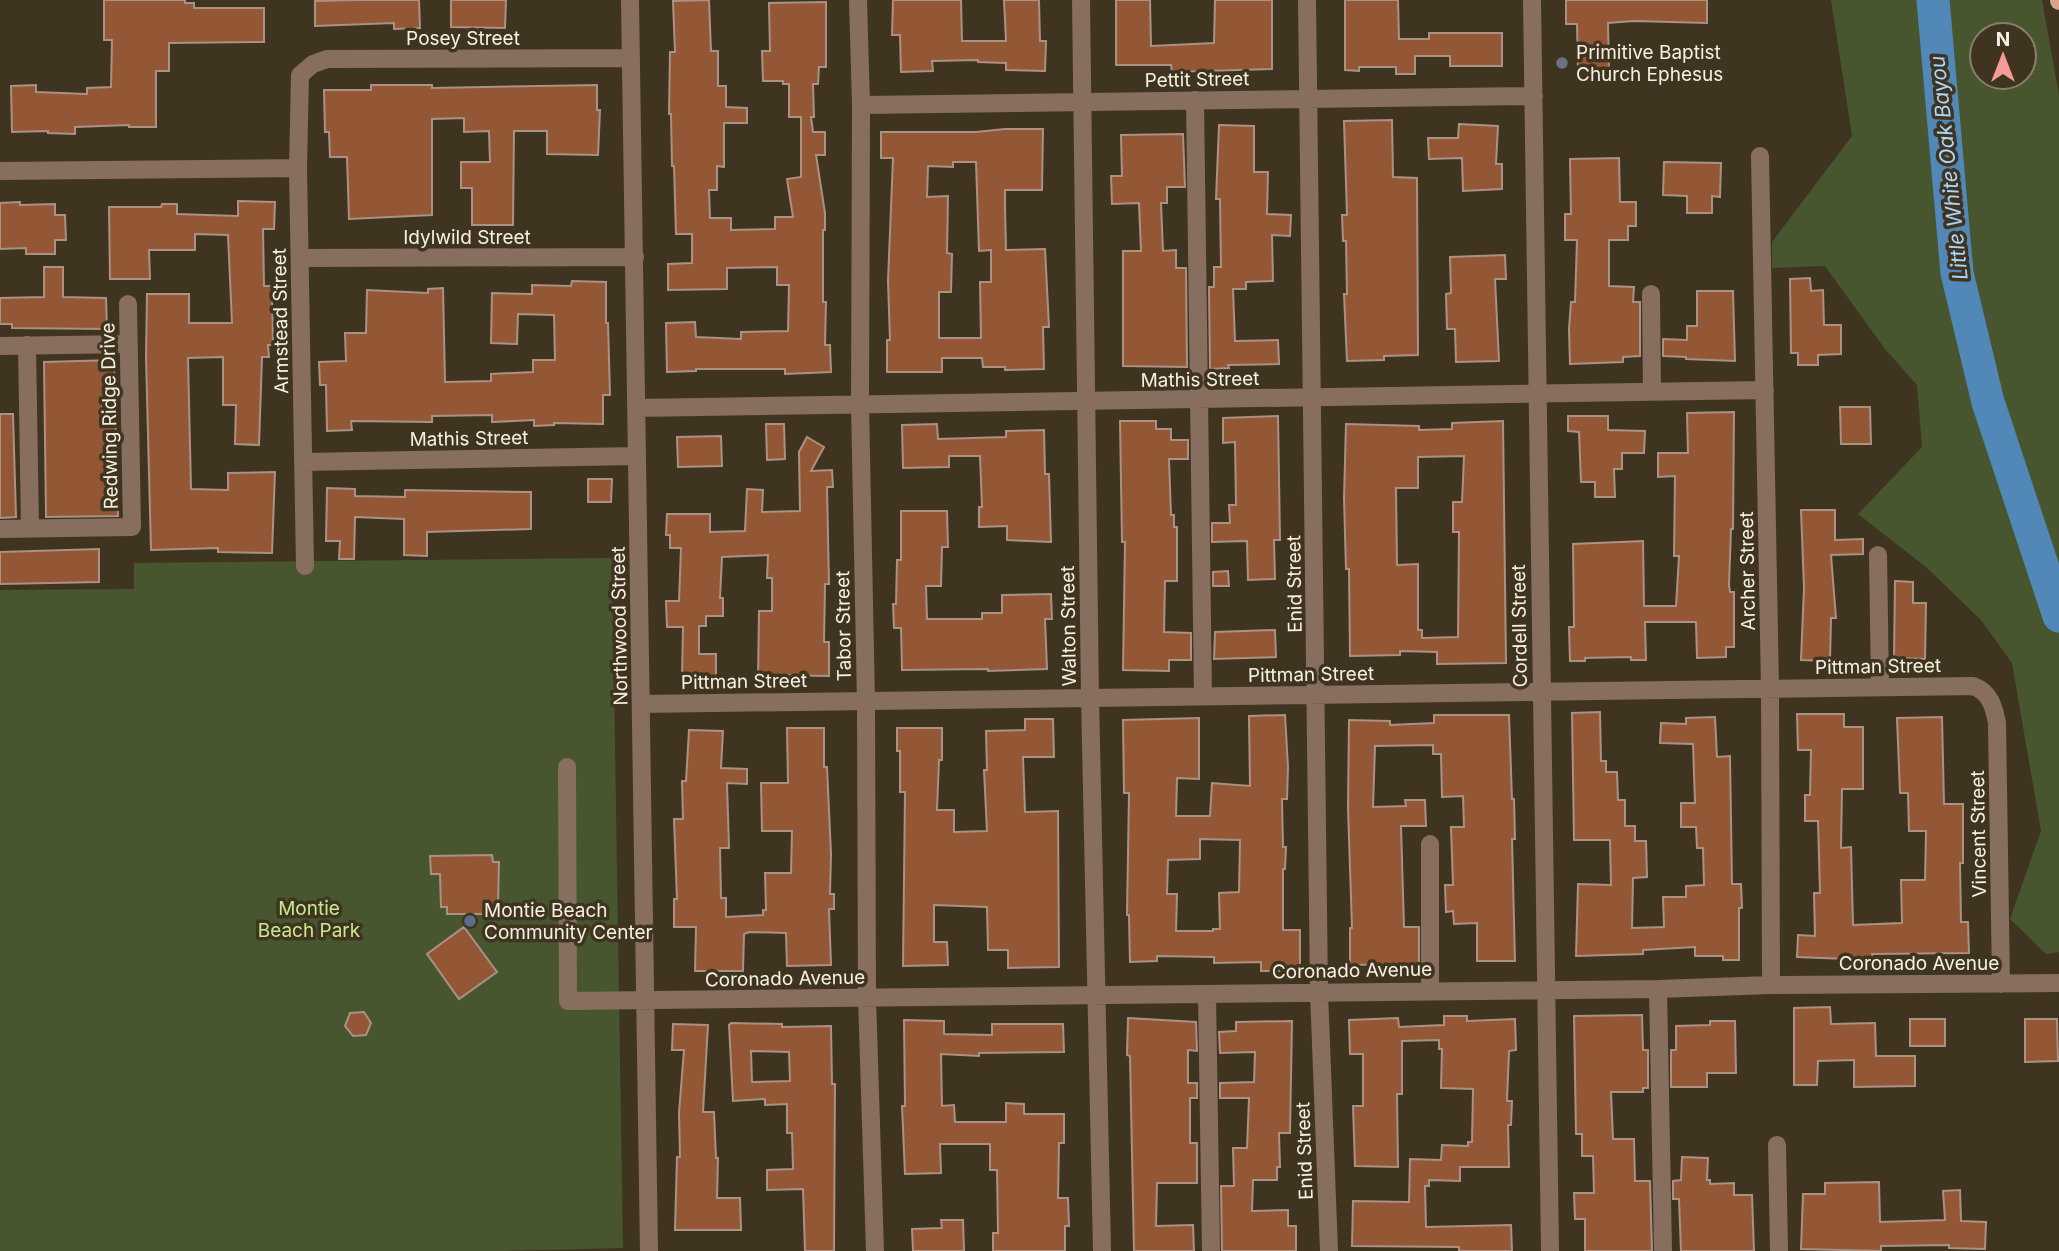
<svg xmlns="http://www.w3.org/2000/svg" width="2059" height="1251" viewBox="0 0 2059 1251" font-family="Inter,sans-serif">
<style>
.green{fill:#48562f;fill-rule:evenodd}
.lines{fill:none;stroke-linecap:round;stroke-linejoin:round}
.river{stroke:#5288b7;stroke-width:33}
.building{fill:#935736;stroke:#ab9184;stroke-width:2;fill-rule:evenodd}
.minor{stroke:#886e5e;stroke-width:18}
.major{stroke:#daa582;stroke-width:18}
.worship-dot{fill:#6b7280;stroke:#3f3420;stroke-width:2.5}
.service-dot{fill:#5c6f8a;stroke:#3f3420;stroke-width:2.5}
.labels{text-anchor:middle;stroke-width:7;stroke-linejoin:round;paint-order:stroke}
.street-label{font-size:19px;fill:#f7f0e3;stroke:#3f3420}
.poi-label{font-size:19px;fill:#f7f0e3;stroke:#3f3420;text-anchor:start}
.park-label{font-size:19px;fill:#c8ea8f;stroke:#3f3420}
.water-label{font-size:21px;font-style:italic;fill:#aad6ff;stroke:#3f3420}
</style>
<rect width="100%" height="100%" fill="#3f3420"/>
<!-- green -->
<path class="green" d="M1831,0H2042L2059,95V952L2046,954L2010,919L2041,831L2012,663L1981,620L1926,567L1858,514L1922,447L1917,385L1885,349L1825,266L1772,268V242L1852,136ZM1982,35H2024V77H1982Z
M612,558L623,1248L495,1251H0V590L134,589V563Z"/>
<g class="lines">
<!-- river -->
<path class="river" d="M1933,0L1957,273L1988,402L2059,616"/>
</g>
<!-- building -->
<path class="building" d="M104,0H185V3H194V8H264V42L169,43V71H156V127H129V125L75,127V134L48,133V131L12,132L11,86L36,85V92L87,94V88L111,87L112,40H104Z
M357,0H419L420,28L394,29V23L315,26V1Z
M451,0H506L505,28L451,27Z
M709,0L711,51H718V86H726V107L747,108V123H724V167L717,166V190H709L710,218H731V230L775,229V217H793L787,179L801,177V117H789V84H783V81H763L762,51H770L769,3L826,2V67H819L818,84H813L814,117H811L813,132H825V155H816L825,213V230H823V302H826L825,345H830L831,372L785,374V369H696V371L667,372L666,323L695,322L696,337L741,339V332L788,331L789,285H777V267L727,268V289L668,290V264L692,263V234H676L674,166H672L671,114H669L670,52H675L673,1Z
M893,0H961L962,41H1006L1004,0H1039L1040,41H1046L1045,71L1006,70V63L978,62V60L932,61L933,71L901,72L900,35H892Z
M1116,0H1150L1151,46L1214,43L1215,0H1272V69L1172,72L1171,65H1116Z
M1345,0H1398L1399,39H1429V33H1502V66H1450V56H1415V74H1396V67H1359V71L1345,70Z
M1566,0H1707V23L1634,21L1608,23L1609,70L1578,71L1577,24H1566Z
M371,85H432V88L597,85V110H600L598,155L547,154V131H514L513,225H472V188H461V162H490L489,131L464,132V118L432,119V215L349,219L347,157H330L329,132H325L324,90H371Z
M1392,120L1393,177L1417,178L1418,355L1384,356V360L1347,361L1344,294H1347L1346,241H1343L1342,215H1347L1344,121Z
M1459,124L1498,126L1496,164H1502V189L1463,191L1462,158L1429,159L1428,138H1458Z
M1219,125L1254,126V172H1268L1267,214L1291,215L1290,236L1272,235L1273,281L1246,282V289H1233L1235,341L1278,340L1279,364L1228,365L1229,368L1210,369L1209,287H1214V267H1221L1220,199H1216Z
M1005,129H1043L1042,190H1005V208L1006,250L1045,249L1049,327H1043L1044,369L1005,370V367H983L982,358H942V372H887V340H890L888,281L893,158H881V132H976ZM953,162H976L979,251L991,250V282H980L981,338H939V292H951L952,254L947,253L948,196L927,197L928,166L953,167Z
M1183,134L1185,187H1167V203H1161L1163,251L1176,250V268H1186L1187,367L1123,366V251H1141L1139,203L1112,204L1111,176H1122L1121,135Z
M1619,158L1620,202H1636V226H1628V240H1609V286L1634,287L1633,302H1640V356L1623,357V362L1570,364L1569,329L1571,302H1575L1577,240H1565V214H1571L1570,159Z
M1664,162L1721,163L1720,197L1712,196V213H1687V196L1663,195Z
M238,201L275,202L274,229H263L264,286H272L273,345H268L269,357H262L259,445L235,444L236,405H223V357L188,358L191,489L228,490V473L275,472L272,553L218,552V548L151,550L146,357L147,294H189V323H232L228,235L195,234V250H149L150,279H110L109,207H161L162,204H177V214L238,216Z
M20,202V205L55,204V215H65L66,240H55V254H26V248L0,249V203Z
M1505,255L1506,279H1495L1499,361L1456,362L1455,329H1447L1446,294L1451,293L1450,257Z
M44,267H63V297L106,298L107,329L12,328V324H0V298L44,297Z
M1810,278L1811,291L1823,290L1824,325H1841V354L1818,355V365H1798V353H1791L1790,279Z
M572,281L606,282V323H608L610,395H603V424L554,423V425L534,426V420L492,422V415L432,416V422L351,421L352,430L327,431L326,385H320L319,362L346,361L345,333H366L367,290L428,293V289L443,288L445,382L491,381V374L533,372V360H555L554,315L518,314L517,344L491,343L492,293L532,294V285L571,286Z
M1697,291H1733L1735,361L1686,359V357L1663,356V339L1687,340V326H1697Z
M114,360L118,516L46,517L44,362Z
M1840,407H1870L1871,444H1841Z
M1734,412L1733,529H1731L1729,585L1730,592H1734V647H1726V657L1697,658L1696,622H1645L1646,660H1631V657L1585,658V661H1570L1569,627H1574L1573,544L1643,541L1644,606H1676L1679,556H1674L1675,476L1658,477V453H1688L1687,413Z
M0,414H13L16,517L0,518Z
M1278,416L1280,540H1274L1275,579L1248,580L1247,541L1212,542V523H1230L1229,505H1236L1235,442L1223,443V418Z
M1568,416H1608V430L1645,431L1644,453H1622V469H1614L1615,497H1595V482H1581L1579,432L1568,431Z
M1120,421H1156V429H1171V440H1188V459H1169L1171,515H1174V527H1177V581H1165L1164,632L1191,633V660H1169V671L1123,670L1125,542H1122Z
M1503,421L1506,663L1437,664V652L1400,651V655L1350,656L1349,569H1346L1344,498L1346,424L1419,426V430L1452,429V423ZM1464,456L1462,502H1453V532H1459L1458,637L1422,638V630H1418V564L1397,565L1396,488H1418V457Z
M766,424H784L785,459L767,460Z
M937,424L938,439L1006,437V431L1044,430L1045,474H1049L1051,542L1007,540V526L979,527V507H982L980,456H949V467L903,468L902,425Z
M721,436L722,466L678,467L677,437Z
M807,437L824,447L811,471L832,470L833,487H827L829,584H825L824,642H829V676L776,675V679L758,680L759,611H772V578H767L768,555L722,557L720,598H723V616H706V626H699V654H716V676H682L683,627H667L666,601H679L681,548H670V535H666L667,514H710V532L745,531L747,489L763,490L762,512L800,511L799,452Z
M588,479H612L611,502H588Z
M327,488L355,489V496L405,497V490L531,492V529L427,532V556L404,555V519L355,517L354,559H339L340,541H326Z
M1801,510H1835V540L1863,539V554L1831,555L1836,618H1831L1830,661L1801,660L1804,588Z
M901,511H947L948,547H942L941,586H926L927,619H982V613H1002V595L1051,594L1052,619H1045L1047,669L988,671V669L902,670L901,628H894L893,604H896L897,560H901Z
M99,549V582L0,584V552Z
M1228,571L1229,586H1213V572Z
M1895,581L1913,582V603H1926L1925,659L1894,658Z
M1275,630L1276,657L1214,659L1215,632Z
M1600,712L1601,761H1606V772H1617L1618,800H1625V826H1635V841H1646L1647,877L1633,878L1632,928L1664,927L1663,897H1686V886L1704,885L1703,848H1697L1696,827H1681V803H1695L1693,744L1660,743L1661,723L1686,724V718L1715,717L1717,757L1730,756L1732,884H1741L1742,908H1739V960H1723V956H1695V947L1643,950V954L1576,956L1578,884L1611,885L1610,840H1574L1572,713Z
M1797,714H1844V727H1863V789H1842L1841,848L1851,847L1853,925L1902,923L1901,880H1925L1926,831H1909L1908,793H1900L1897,718L1942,717L1944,804H1963V863H1960L1961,922H1968L1969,953L1872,954V960L1797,957L1798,935L1815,936L1814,893H1820L1818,821H1805V795H1810L1811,750H1798Z
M1285,715L1288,767L1287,799H1282L1283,847H1286L1285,869H1283V930H1300V971H1261V962L1214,963V957L1157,956V961L1130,962L1129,915H1127L1129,793H1124L1123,720L1199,718V779L1177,778L1176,816H1210L1212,783L1250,786L1249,716ZM1200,839L1240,840L1239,892L1219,893L1220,929H1213V931H1176L1177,894H1167L1168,860L1200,859Z
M1434,715H1509L1512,799H1514L1515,839H1512L1515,961H1477V923L1454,924L1453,911L1446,912L1445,885H1453L1451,827H1464L1463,796L1442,797L1441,754H1433V745L1375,746L1373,807L1406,806L1405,800H1425L1426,826H1401L1404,927H1419V964L1350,965V928H1352L1348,808L1349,720L1390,721V725L1434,723Z
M1025,719H1053L1054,757H1023L1025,812L1058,811L1059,967L1008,968V950H988L987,907L934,905V942H947L948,965L903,966L905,792H900V751H897V728H942V760H939L937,810H954V832L987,831L984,770H987L986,731L1025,730Z
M787,728H824V767H827L831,854L830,894H834V909H829L831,965L787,966L786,933L749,932L744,934L743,971H695L696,927H674V899H677L674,819H683L682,781H686L689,730L723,731L721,768L747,769V784L727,783L729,848H720L721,898H726V917L763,915V910H766L765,873H791L792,831H762L761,783H788Z
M492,855L493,862H499L498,907H493L492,914H447V907H441L440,874H431L430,856Z
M464,927L497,972L459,999L427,954Z
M1830,1007L1831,1024L1875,1023L1876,1056H1915V1086L1854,1087V1060L1818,1061L1817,1085H1794V1008Z
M364,1012L371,1023L366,1035L353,1036L345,1026L350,1013Z
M1642,1015L1643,1050H1648V1088H1643V1092H1611L1613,1139H1634L1635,1181H1650L1652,1251H1585V1219H1575L1574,1193H1594L1593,1156H1582V1134H1576L1574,1016Z
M1444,1016H1467V1021L1515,1019L1516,1050L1509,1051L1507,1101H1512L1511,1125H1508L1509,1167H1460V1181L1429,1180V1186H1425L1426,1227L1511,1225L1512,1251H1459V1247L1352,1246L1353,1201L1409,1202L1410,1159L1441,1160L1442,1145L1468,1146V1142H1472L1473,1089L1441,1088L1442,1049H1439V1040L1402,1041V1094H1397L1398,1167L1355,1166L1353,1106H1363V1054H1350L1349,1020L1398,1018L1399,1027L1444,1025Z
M1128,1018L1196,1022L1197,1051L1188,1050V1083H1197V1098H1190V1143H1197V1183H1157L1156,1226L1193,1225L1194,1251H1134L1130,1056L1127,1055Z
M1910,1019H1945V1046H1910Z
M2025,1019H2057L2058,1061L2025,1062Z
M904,1020L944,1021V1034L992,1035V1024H1063L1064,1052L979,1053V1056L941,1054L942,1106L954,1105L955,1122H1006V1103L1024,1104V1114H1064V1143H1059L1058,1198H1068L1069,1226H1065V1251H993V1233H998L997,1170H990V1144H940L941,1173L905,1174L902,1106H905Z
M1292,1021L1290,1133H1279L1280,1167H1277V1180H1253L1252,1211L1288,1210V1226H1296V1251H1222L1221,1186H1234L1233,1148H1247L1249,1098H1220V1083L1254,1082L1255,1052L1220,1053L1219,1032L1236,1031V1022Z
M1710,1021H1735L1736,1073H1707V1087H1671V1050H1676V1026L1710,1025Z
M731,1023L782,1024V1027L831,1026L832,1084H835L834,1251H805L803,1189L767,1190V1170L793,1169L792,1133H787V1104L765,1105V1099L733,1101L729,1025ZM751,1051L789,1052L790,1081L752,1082Z
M673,1024L708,1025L703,1112H714L716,1158H718L717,1198H740L741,1230H675L677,1157H680L679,1113L684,1050H672Z
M1682,1157L1708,1158L1707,1180H1710V1184L1734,1183V1195H1752L1754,1251H1681L1679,1199H1673V1181L1681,1180Z
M1879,1182L1880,1222L1945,1220L1943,1191L1960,1190L1961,1221L1986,1222L1985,1249L1949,1248V1245L1881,1246V1251L1801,1249L1803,1194H1825V1183Z
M941,1220H963L964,1251H913L912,1229L942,1228Z"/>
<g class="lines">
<!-- minor -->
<path class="minor" d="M630,0L649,1251
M858,0L861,105L860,405L866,701L867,998L875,1251
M1081,0L1090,698L1102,1251
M1307,0L1319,992L1329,1251
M1532,0L1550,1251
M1195,100L1203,696
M861,105L1534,96
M1760,156L1770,688L1771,985
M0,171L298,168
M300,258L635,257
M1651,294L1652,391
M27,345L30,529
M0,346L129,344
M636,408L1765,390
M303,462L636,456
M0,529L132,527L128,304
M1878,555L1880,687
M305,566L298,168L300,75L313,64L327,59L631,58
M642,704L1973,686C1990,692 1994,707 1997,723L2001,984
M567,767L568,1001L1658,989L1771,985L2059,983
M1658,989L1663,1251
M1430,990V844
M1207,994L1211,1251
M1777,1145L1779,1251"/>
<!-- major -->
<path class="major" d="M2059,0V1"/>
</g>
<!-- markers -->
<circle class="worship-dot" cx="1562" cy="63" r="7"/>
<circle class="service-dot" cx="470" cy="921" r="7"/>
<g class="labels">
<!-- street labels -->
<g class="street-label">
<text x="463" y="45">Posey Street</text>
<text transform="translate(1197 79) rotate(-1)" y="7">Pettit Street</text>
<text x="467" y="244">Idylwild Street</text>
<text transform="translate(280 321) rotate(-91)" y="7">Armstead Street</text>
<text transform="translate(1200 379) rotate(-1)" y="7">Mathis Street</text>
<text transform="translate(109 416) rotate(-91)" y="7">Redwing Ridge Drive</text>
<text transform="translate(469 438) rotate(-1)" y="7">Mathis Street</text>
<text transform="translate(1747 571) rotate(-91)" y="7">Archer Street</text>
<text transform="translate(1294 584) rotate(-91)" y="7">Enid Street</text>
<text transform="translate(619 626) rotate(-91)" y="7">Northwood Street</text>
<text transform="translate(843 626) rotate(-91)" y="7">Tabor Street</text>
<text transform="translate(1068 626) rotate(-91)" y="7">Walton Street</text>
<text transform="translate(1519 626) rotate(-91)" y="7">Cordell Street</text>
<text transform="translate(1878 666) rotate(-1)" y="7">Pittman Street</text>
<text transform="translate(1311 674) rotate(-1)" y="7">Pittman Street</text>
<text transform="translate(744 681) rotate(-1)" y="7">Pittman Street</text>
<text transform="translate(1978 834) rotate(-91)" y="7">Vincent Street</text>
<text x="1919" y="970">Coronado Avenue</text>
<text transform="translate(1352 970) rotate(-1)" y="7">Coronado Avenue</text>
<text transform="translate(785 978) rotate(-1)" y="7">Coronado Avenue</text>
<text transform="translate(1304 1151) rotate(-92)" y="7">Enid Street</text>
</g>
<!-- poi labels -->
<g class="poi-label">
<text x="1576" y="59">Primitive Baptist<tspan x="1576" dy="22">Church Ephesus</tspan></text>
<text x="484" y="917">Montie Beach<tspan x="484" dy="22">Community Center</tspan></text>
</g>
<!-- park labels -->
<g class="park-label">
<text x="309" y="915">Montie<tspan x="309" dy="22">Beach Park</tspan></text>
</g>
<!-- water labels -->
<g class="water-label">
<text transform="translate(1949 168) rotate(-96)" y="7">Little White Oak Bayou</text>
</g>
</g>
<!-- north arrow -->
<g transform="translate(2003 56)"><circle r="33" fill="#3f3420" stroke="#897f6e" stroke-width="2"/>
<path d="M0-5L12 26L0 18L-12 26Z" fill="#f59b97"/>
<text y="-10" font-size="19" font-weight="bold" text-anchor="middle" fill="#f7f0e3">N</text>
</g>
</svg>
